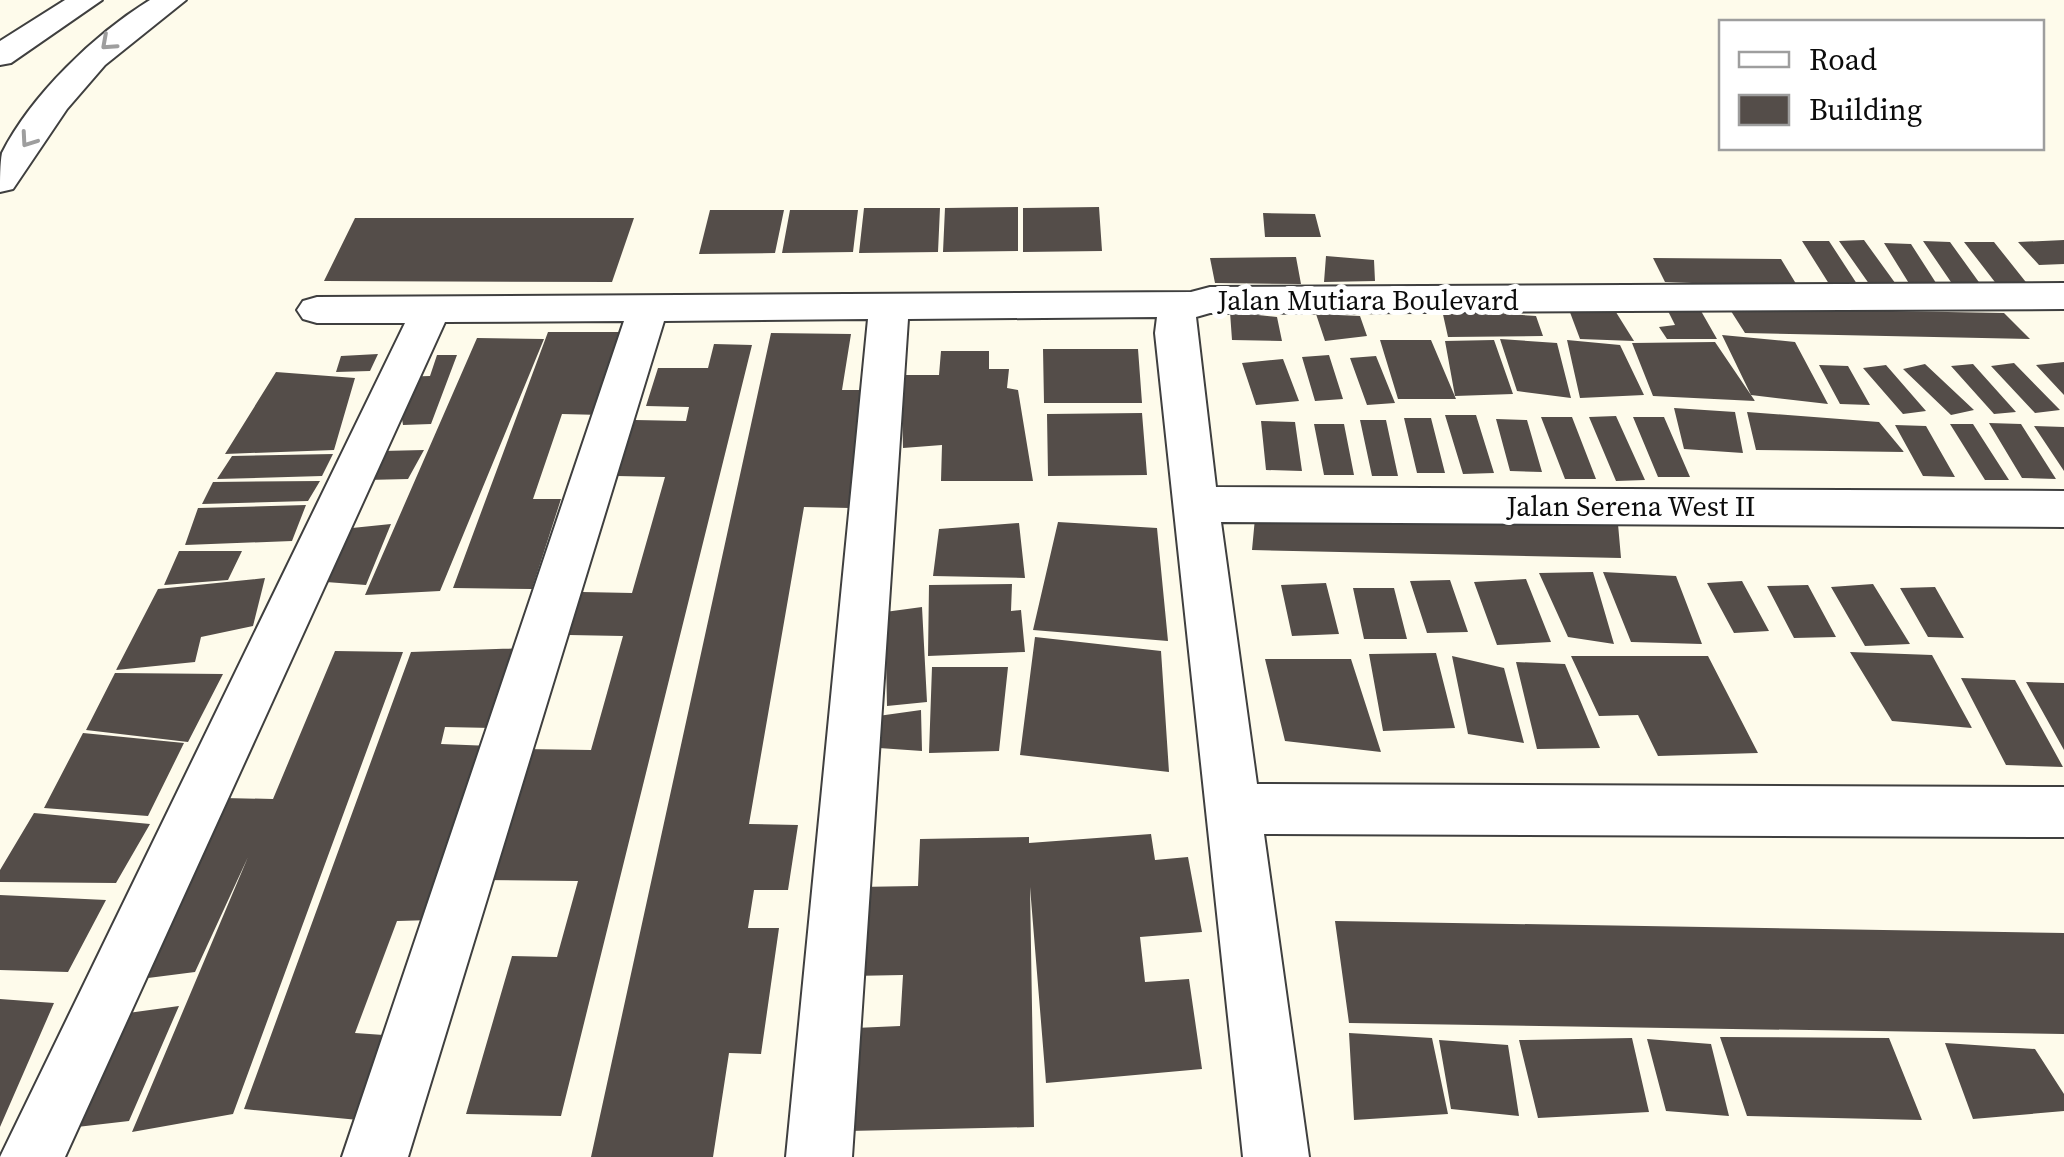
<svg xmlns="http://www.w3.org/2000/svg" width="2064" height="1157" viewBox="0 0 2064 1157" font-family="'Source Serif 4',serif">
<style>
.building{fill:#544d49}
.lines{fill:none;stroke-linecap:round;stroke-linejoin:round}
.minor-casing{stroke:#3f3f3f;stroke-width:4}
.minor{fill:#fff;fill-rule:evenodd}
.oneway{stroke:#9e9e9e}
.labels{text-anchor:middle;stroke-width:10;stroke-linejoin:round;paint-order:stroke}
.street-label{font-size:28px;fill:#0c0c0c;stroke:#fff}
</style>
<rect width="100%" height="100%" fill="#fefbeb"/>
<!-- building -->
<path class="building" d="M1018,207V251L943,252L945,208Z
M1099,207L1102,251L1023,252V208Z
M864,208H940L938,252L859,253Z
M710,210H784L775,253L699,254Z
M790,210H858L853,252L782,253Z
M1263,213L1315,214L1321,237H1265Z
M355,218H634L612,282L324,281Z
M1864,240L1898,287L1872,288L1839,241Z
M2064,240V264L2039,265L2018,242Z
M1802,241H1829L1859,287H1831Z
M1923,241L1950,242L1981,285H1953Z
M1964,242H1994L2029,286H1998Z
M1884,243L1911,244L1938,286L1910,285Z
M1326,256L1374,260L1375,281L1324,282Z
M1296,257L1301,284L1215,283L1210,258Z
M1653,258L1781,259L1798,287L1665,282Z
M1665,305L1701,311L1717,339H1667L1659,327L1675,325Z
M1568,307L1614,309L1634,341L1580,339Z
M1729,308L2004,313L2030,339L1745,333Z
M1442,310L1536,316L1543,336L1448,337Z
M1230,312L1277,317L1282,341L1232,340Z
M1316,314L1360,316L1367,336L1325,341Z
M548,332H628L602,415L562,414L533,499H561L532,589L453,588Z
M771,333L851,334L842,390H866L850,508L804,507L749,824L798,825L788,890H754L748,928H779L761,1054L729,1053L713,1157H591Z
M1722,335L1795,342L1828,404L1751,395Z
M477,338L544,339L440,591L365,595Z
M1500,339L1557,343L1571,398L1517,391Z
M1380,340H1431L1456,399H1398Z
M1494,340L1513,394L1455,396L1445,341Z
M1567,340L1620,345L1644,395L1580,398Z
M1715,342L1755,401L1653,396L1632,343Z
M714,344L752,345L561,1116L466,1114L512,956L557,957L578,881L481,880L523,749L591,750L623,636L569,635L582,592L632,593L665,477L617,476L635,420L686,421L689,407L646,406L658,368H708Z
M1043,349H1138L1142,403H1044Z
M941,351H989V369H1009L1007,388L1018,390L1033,481H941L942,445L903,448L901,375H939Z
M378,354L370,371L336,372L341,356Z
M437,355H457L431,424L403,425L395,377L430,376Z
M1329,355L1343,399L1315,401L1302,357Z
M1376,356L1395,403L1367,405L1350,358Z
M1283,359L1299,401L1256,405L1242,363Z
M2064,362V395L2036,365Z
M2014,363L2060,410L2035,413L1991,366Z
M1925,364L1974,410L1951,415L1903,369Z
M1973,364L2016,412L1994,414L1951,366Z
M1819,365L1848,366L1870,405L1840,404Z
M1886,365L1926,411L1903,414L1863,368Z
M276,372L355,378L334,450L225,454Z
M1674,408L1735,412L1743,453L1684,449Z
M1747,412L1879,422L1904,452L1756,450Z
M1142,413L1147,475L1048,476L1047,414Z
M1445,415H1476L1494,473L1463,474Z
M1616,416L1645,480L1616,481L1589,417Z
M1541,417H1572L1596,479H1565Z
M1633,417H1664L1690,477H1658Z
M1404,418H1431L1445,473H1417Z
M1496,419L1527,420L1542,472L1510,471Z
M1360,420H1386L1398,476H1372Z
M1261,421L1295,422L1302,471L1266,470Z
M1989,423L2021,424L2056,479L2022,478Z
M1314,424H1344L1354,475H1324Z
M1950,424H1973L2009,480H1985Z
M1895,425L1926,426L1955,477L1923,476Z
M2034,426L2064,427V471Z
M424,450L408,479L366,480L382,451Z
M333,454L322,476L217,479L232,456Z
M320,481L308,501L202,504L213,482Z
M306,505L292,541L185,545L198,508Z
M1255,518L1618,524L1621,558L1252,550Z
M1058,522L1157,528L1168,641L1033,630Z
M1019,523L1025,578L933,576L939,529Z
M391,524L366,585L326,582L352,528Z
M179,551H242L228,580L164,585Z
M1593,572L1614,644L1568,637L1539,573Z
M1603,572L1676,576L1702,644L1631,642Z
M265,578L253,626L201,637L195,662L116,670L158,589Z
M1526,579L1551,642L1497,645L1474,582Z
M1450,580L1468,632L1427,633L1410,581Z
M1742,581L1769,631L1734,633L1707,583Z
M1326,583L1339,634L1292,636L1281,585Z
M1012,584L1011,611L1021,610L1025,652L928,656L929,585Z
M1873,584L1910,644L1865,646L1831,587Z
M1808,585L1836,637L1794,638L1767,586Z
M1935,587L1964,638L1928,637L1900,588Z
M1353,588H1394L1407,639H1364Z
M922,607L927,702L887,706L885,612Z
M1035,637L1161,651L1169,772L1020,755Z
M527,648L492,728L445,727L441,744L491,746L432,920L397,921L355,1033L398,1036L369,1121L244,1109L411,652Z
M335,651L403,652L233,1114L132,1132L248,857L195,972L148,978L224,798L273,799Z
M1850,652L1932,655L1972,728L1892,721Z
M1436,653L1455,728L1383,731L1369,654Z
M1452,656L1504,668L1524,743L1468,734Z
M1571,656H1708L1758,753L1658,756L1638,715L1599,716Z
M1265,659H1351L1381,752L1285,741Z
M1516,662L1565,664L1600,748L1537,749Z
M932,667H1008L999,751L929,753Z
M115,673L223,674L188,742L86,730Z
M1961,678L2015,680L2063,767L2006,765Z
M2026,682L2064,683V750Z
M921,710L922,751L879,748L878,716Z
M83,733L184,743L148,816L44,808Z
M34,813L150,824L116,883L0,882V870Z
M1151,834L1155,860L1188,857L1202,932L1140,937L1145,982L1189,979L1202,1069L1046,1083L1030,887L1034,1127L848,1131L855,1028L900,1026L903,975L850,976L857,887L918,886L920,839L1029,837V843Z
M0,895L106,900L68,972L0,970Z
M1335,921L2064,933V1034L1349,1023Z
M0,999L54,1003L0,1127Z
M179,1006L129,1121L77,1127L128,1013Z
M1349,1033L1432,1038L1448,1114L1354,1120Z
M1720,1037L1889,1038L1922,1120L1747,1116Z
M1632,1038L1649,1112L1538,1118L1519,1040Z
M1647,1039L1711,1044L1729,1116L1666,1111Z
M1439,1040L1508,1045L1519,1116L1451,1109Z
M1945,1043L2035,1049L2064,1094V1111L1973,1119Z"/>
<g class="lines">
<!-- minor casing -->
<g class="minor-casing">
<path id="minor" d="M65,0H102L11,63L0,65V41Z
M150,0H186L105,65L67,109L13,189L0,192C0,180 0,163 2,153C31,95 96,33 150,0Z
M2064,283V309L1210,313L1196,317L1216,487L2064,491V527L1221,522L1257,784L2064,787V837L1264,834L1309,1157H1243L1155,333L1157,317L908,319L852,1157H786L868,319L664,321L408,1157H342L624,321L445,322L65,1157H0L405,323H317L303,319L297,310L303,301L317,297L1191,292L1210,287Z"/>
</g>
<!-- minor -->
<use href="#minor" class="minor"/>
</g>
<!-- one-way arrows -->
<defs><path id="oneway-chevron" d="M-2-3.5L2.5 0L-2 3.5" fill="none" stroke-width="1.6" stroke-linecap="round" stroke-linejoin="round" transform="scale(2.5)"/></defs>
<g class="oneway">
<use href="#oneway-chevron" transform="translate(108 43) rotate(138)"/>
<use href="#oneway-chevron" transform="translate(28 140) rotate(125)"/>
</g>
<g class="labels">
<!-- street labels -->
<g class="street-label">
<text x="1368" y="310">Jalan Mutiara Boulevard</text>
<text x="1631" y="516">Jalan Serena West II</text>
</g>
</g>
<!-- legend -->
<rect x="1719" y="20" width="325" height="130" fill="#ffffff" stroke="#9e9e9e" stroke-width="2.5"/>
<rect x="1739" y="52" width="50" height="15" fill="#ffffff" stroke="#9e9e9e" stroke-width="2.5"/>
<text x="1809" y="70" font-size="30" fill="#0c0c0c">Road</text>
<rect x="1739" y="95" width="50" height="30" fill="#544d49" stroke="#9e9e9e" stroke-width="2.5"/>
<text x="1809" y="120" font-size="30" fill="#0c0c0c">Building</text>
</svg>
